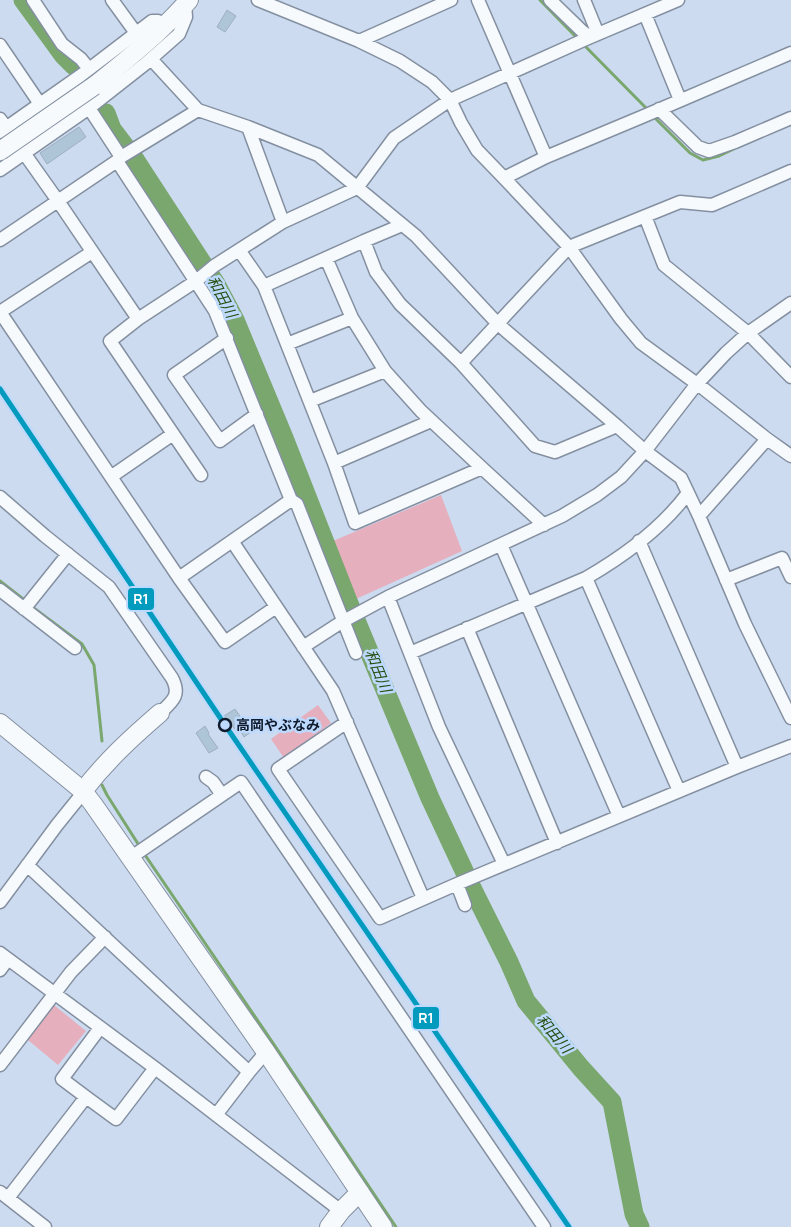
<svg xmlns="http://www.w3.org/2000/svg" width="791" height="1227" viewBox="0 0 791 1227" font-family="Manrope,'Noto Sans JP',sans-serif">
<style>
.green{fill:#e6afbd}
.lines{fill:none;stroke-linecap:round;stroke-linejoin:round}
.stream{stroke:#7aa76d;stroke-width:3}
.river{stroke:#7aa76d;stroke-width:19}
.building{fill:#adc5d7;stroke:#9fb0bf}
.street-casing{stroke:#8490a1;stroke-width:15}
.secondary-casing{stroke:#8490a1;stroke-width:20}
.street{stroke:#f7fafd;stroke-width:12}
.secondary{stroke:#f7fafd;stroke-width:18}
.secondary-bridge-casing{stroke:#8490a1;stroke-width:20;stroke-linecap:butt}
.secondary-bridge{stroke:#f7fafd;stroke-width:18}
.rail-1-casing{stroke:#bdd9fe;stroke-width:9}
.rail-1{stroke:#029bbe;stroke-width:5}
.stop-dot{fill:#bdd9fe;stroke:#101c2d;stroke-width:2.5}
.labels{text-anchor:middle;stroke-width:5;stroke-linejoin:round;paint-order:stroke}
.stop-label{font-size:14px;font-weight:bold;fill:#101c2d;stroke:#bdd9fe;text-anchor:start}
.water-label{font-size:15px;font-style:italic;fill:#294f10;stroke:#bdd9fe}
.line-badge{stroke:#bdd9fe;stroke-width:2}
.badge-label{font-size:14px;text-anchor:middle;font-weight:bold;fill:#fff}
</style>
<rect width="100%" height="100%" fill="#ccdbef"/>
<!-- green -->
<path class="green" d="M441,495L462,551L356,599L333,541Z
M318,705L331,723L284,758L271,739Z
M54,1005L86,1031L58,1065L28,1040Z"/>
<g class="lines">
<!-- stream -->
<path class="stream" d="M540,0L577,38
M583,44L649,111
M653,116L690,153L703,160L719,156L738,147
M0,581L27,602
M31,606L82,644L94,665L102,741
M102,785L107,795L140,847
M143,852L275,1046L396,1227"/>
<!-- river -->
<path class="river" d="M23,0L63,55L74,66
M106,113L112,129L134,158L216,284L235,320L284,438L348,601L430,798L474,892L509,962L526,1001L581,1068L612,1102L634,1214L640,1227"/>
</g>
<!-- building -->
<path class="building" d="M227,10L236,16L225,32L217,27Z
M79,127L86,137L47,164L40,153Z
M235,709L251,732L244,737L241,732L238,733L224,716Z
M205,726L209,733L208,734L218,748L209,753L196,733Z"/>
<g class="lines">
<!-- street casing -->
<g class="street-casing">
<path id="street" d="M33,0L62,44L81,59L89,69
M112,0L136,33
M258,0L359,41L400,61L432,82L450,100L461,123L477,150L504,178L569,247L621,319L641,343L704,389L767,439L791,456
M478,0L546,157
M550,0L583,32L590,37
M584,0L598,34
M645,14L680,100
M359,41L451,0
M0,45L40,104
M151,59L198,110
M89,108L121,157L117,161L215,311L291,500L297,504L356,653
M659,109L698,147L709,151L735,142L791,118
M0,119L58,201L138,319
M248,127L283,222
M0,132L80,76L152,21H158L165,25
M121,157L198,110L248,127L318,155L416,236L498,324L617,426
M0,170L89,108L145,64L179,34L186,17L185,4
M504,178L546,157L644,116L791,53
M645,216L664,265L748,333L791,377
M402,225L364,241L376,272L400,304L461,363L535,446L555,452L617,426L645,451L681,478L699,516L745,624L791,718
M0,240L117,161
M239,250L264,286
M92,252L0,312L179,578L225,642L276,607
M326,258L352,318L385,371L421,411L482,468L355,523L334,463L264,286L364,241
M227,338L174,375L220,441L257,414
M287,344L352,318
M461,363L569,247L680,202L712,205L791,171
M310,401L385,371
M334,463L431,421
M482,468L544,525
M201,475L110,341L138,319L196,281L214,266L283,222L357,188L394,138L450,100L586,39L678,0
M112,476L173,434
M0,497L45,536L109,587L172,678C181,695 173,701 160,713
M699,516L767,439
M232,541L333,691L423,898
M639,541L737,767
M501,545L619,816
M179,578L291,500
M586,578L679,791
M726,580L782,558L791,577
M0,590L75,648
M388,597L439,727L504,864
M24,609L68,554
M467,628L557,843
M303,647L340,623L388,597L562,516L597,495L621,477L645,451L696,385L726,353L748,333L791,303
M410,653L586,578C624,556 662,528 688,493
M347,722L278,769L380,918L457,884L737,767L791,746
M206,777L213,782L222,795
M130,858L241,782L544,1227
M27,865L249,1072
M457,884L465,905
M0,902L57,825L78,799L83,791
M0,953L155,1068L341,1211
M0,970L8,959
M0,1065L71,972L105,937
M86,1097L116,1119L155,1068
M216,1115L249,1072L266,1052
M0,1192L45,1227
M8,1198L86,1097L62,1079L100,1028"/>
</g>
<!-- secondary casing -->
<g class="secondary-casing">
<path id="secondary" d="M94,86C128,59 161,32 189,0
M0,723L83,791L93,804L266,1052L383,1227
M83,791C106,761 131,738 160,713
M329,1227L341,1211L360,1192"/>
</g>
<!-- street -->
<use href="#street" class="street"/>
<!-- secondary -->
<use href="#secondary" class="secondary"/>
<!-- secondary-bridge casing -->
<g class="secondary-bridge-casing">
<path id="secondary-bridge" d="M0,151L94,86"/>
</g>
<!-- secondary-bridge -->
<use href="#secondary-bridge" class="secondary-bridge"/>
<!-- rail-1 casing -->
<g class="rail-1-casing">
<path id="rail-1" d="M0,389L225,725L569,1227"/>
</g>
<!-- rail-1 -->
<use href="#rail-1" class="rail-1"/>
</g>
<!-- markers -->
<circle class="stop-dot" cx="225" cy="725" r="6"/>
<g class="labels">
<!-- stop labels -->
<g class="stop-label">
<text x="236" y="730">高岡やぶなみ</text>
</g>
<!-- water labels -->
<g class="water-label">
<text transform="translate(222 297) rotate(62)" y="5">和田川</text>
<text transform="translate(378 671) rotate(68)" y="5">和田川</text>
<text transform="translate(554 1034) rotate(50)" y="5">和田川</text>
</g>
</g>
<g class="line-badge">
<rect x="127" y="587" width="28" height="24" rx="5" fill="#029bbe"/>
<rect x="412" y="1006" width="28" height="24" rx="5" fill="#029bbe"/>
</g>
<g class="badge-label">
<text x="141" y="604">R1</text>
<text x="426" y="1023">R1</text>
</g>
</svg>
